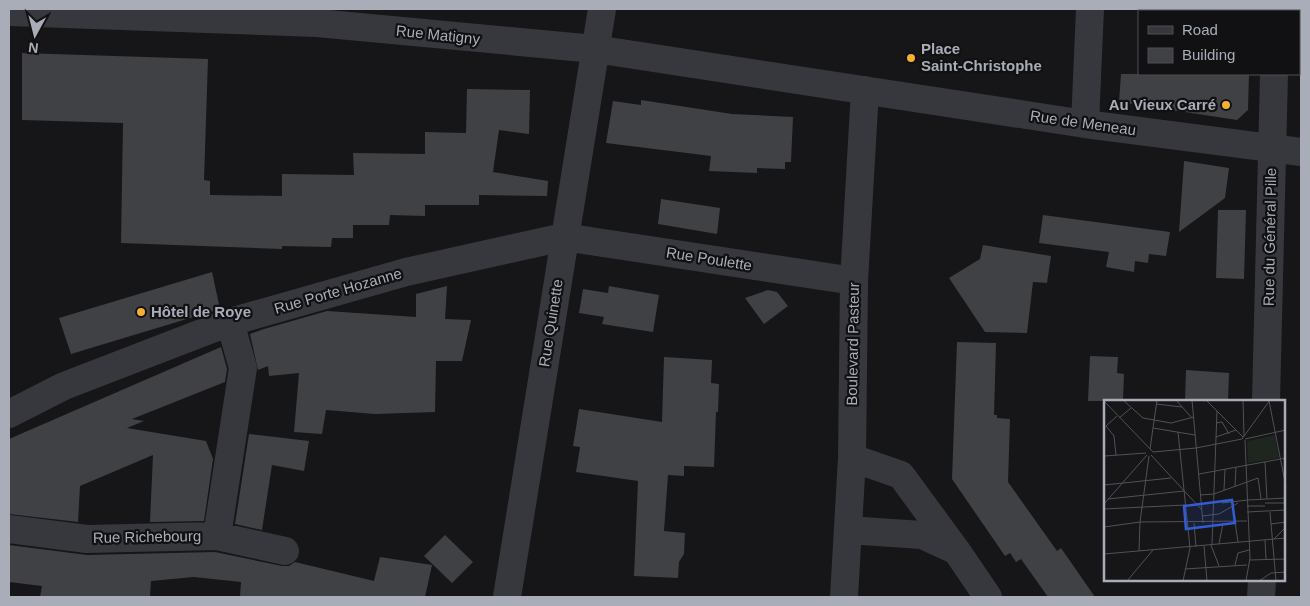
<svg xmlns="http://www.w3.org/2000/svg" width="1310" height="606" viewBox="0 0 1310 606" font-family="Helvetica,sans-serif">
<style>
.building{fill:#404145}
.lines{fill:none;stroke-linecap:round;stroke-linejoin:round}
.minor{stroke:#37383d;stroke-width:28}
.poi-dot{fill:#f2b134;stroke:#111113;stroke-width:2}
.labels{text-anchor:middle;stroke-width:4.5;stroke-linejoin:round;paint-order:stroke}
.street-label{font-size:15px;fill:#a8adb8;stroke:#111113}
.poi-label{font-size:15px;font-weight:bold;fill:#a8adb8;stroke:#111113;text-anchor:start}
.inset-road{fill:none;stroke:#505258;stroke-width:1}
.view{fill:#325cd3;fill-opacity:0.15;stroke:#325cd3;stroke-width:2.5}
.inset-edge{fill:none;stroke:#a8adb8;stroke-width:2.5}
</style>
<rect width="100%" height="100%" fill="#161618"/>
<!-- building -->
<path class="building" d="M22,53L208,59L204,180L210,181V195L282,196V174L354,175L353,153L425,154V132L466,133L467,89L530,90L529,134L499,130L493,172L548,181L547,196L479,195V205H425V216L390,215L389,225H353V238H332L331,247L282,246V249L121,243L123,123L22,120Z
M1121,74H1249L1248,110L1237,120L1119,102Z
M641,100L732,114L793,117L791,162H785V169L757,168V173L709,171L711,156L606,143L613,101L641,105Z
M1184,161L1229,168L1225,198L1179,232Z
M661,199L720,208L717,234L658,224Z
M1218,210H1246L1244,279L1216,278Z
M1043,215L1170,232L1166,256L1149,254L1148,263L1135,261L1134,272L1106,267L1109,252L1039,243Z
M983,245L1051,256L1047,283L1033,282L1027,333L985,332L949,278L980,259Z
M212,272L220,309L71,354L59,318Z
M447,286L445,319L471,320L462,361H436L435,412L375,414L326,410L322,434L294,432L299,373L269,376L268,366L258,370L250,334L264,329L327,311L416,317V294Z
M609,286L659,295L653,332L602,324L604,317L579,313L583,289L608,293Z
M768,290L777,292L788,306L764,324L745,298Z
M957,342L996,343L994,415H997V418L1010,419L1008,482L1057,551L1061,548L1095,597H1048L1021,559L1016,562L1010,553L1005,556L952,479Z
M221,347L227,369L225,382L132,419L144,421L127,428L206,441L213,459L204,521L150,522L153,455L80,486L78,522L9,514V439Z
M1090,356L1118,357L1117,373L1124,374L1123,401H1088Z
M664,357L712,360L711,383L719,384L718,412H716L714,467L684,466V476L668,475L664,531L685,533L684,554L679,562L678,578L634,576L638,481L576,472L580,447L573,446L579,409L662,422Z
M1186,370L1229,373L1228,401H1185Z
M249,434L309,441L304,471L272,465L262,530L235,524Z
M445,535L473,562L452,583L424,556Z
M9,545L87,555L215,552L282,566H289L295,562L374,581L380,557L432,565L425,597H240L241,582L194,577L151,581L150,597H40L42,586L9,582Z"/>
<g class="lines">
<!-- minor -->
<path class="minor" d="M1276,11V9
M9,12L317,23L595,49L1085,124L1301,152
M1085,124L1090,9
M1266,401L1274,74
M9,414L64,386L230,322L406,272L564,237L854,281
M852,458L901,475L956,550L988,597
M9,529L87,539L217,536L285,551
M848,530L922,535L955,550
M217,536L243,368L230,322
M507,597L602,9
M844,597L852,458L854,281L865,90
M1261,597L1262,580"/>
</g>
<!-- markers -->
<g class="poi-dot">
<circle cx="911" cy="58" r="5"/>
<circle cx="1226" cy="105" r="5"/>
<circle cx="141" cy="312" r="5"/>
</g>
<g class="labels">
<!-- street labels -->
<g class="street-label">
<text transform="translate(438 35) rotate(6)" y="5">Rue Matigny</text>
<text transform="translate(1083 123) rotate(8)" y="5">Rue de Meneau</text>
<text transform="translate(1270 237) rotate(-89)" y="5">Rue du Général Pille</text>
<text transform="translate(709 259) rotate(9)" y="5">Rue Poulette</text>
<text transform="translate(338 291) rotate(-16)" y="5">Rue Porte Hozanne</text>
<text transform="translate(551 323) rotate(-81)" y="5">Rue Quinette</text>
<text transform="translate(853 344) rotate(-89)" y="5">Boulevard Pasteur</text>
<text transform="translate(147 537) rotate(-1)" y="5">Rue Richebourg</text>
</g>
<!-- poi labels -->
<g class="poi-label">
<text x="921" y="54">Place<tspan x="921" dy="17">Saint-Christophe</tspan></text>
<text x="1216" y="110" text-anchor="end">Au Vieux Carré</text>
<text x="151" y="317">Hôtel de Roye</text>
</g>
</g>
<!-- overview -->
<g transform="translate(1104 400)">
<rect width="181" height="181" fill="#161618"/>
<path d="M171,35L175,58L144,63L143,41Z" fill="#1e261f"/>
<path class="inset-road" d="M19,0L39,18L67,23L90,17M72,0L88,18M88,0L99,123M102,0L139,37M139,0L140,36M0,1L49,52L92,48L138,39L166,0M165,1L182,87M52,4L78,7M15,18L27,8M112,23L118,22L125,34M49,28L91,35M74,32L86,148L79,181M112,37L132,30M141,39L182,30M141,40L146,158L142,181M46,49L53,0M12,55L10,36L2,26L13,16M47,55L97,109M1,56L42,53M161,62L163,99M95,74L182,58M0,85L67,78M131,86L132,67M120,90L121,69M96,95L110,94L154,78L157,99M4,99L80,91M144,100L182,98M118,103L144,100M161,103H182M0,104L43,55M143,106H161M0,109L81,105M143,112L182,110M166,112L172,181M98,116L115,114L134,103M131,122L134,142M90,123L92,147M167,124L182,122M0,127L36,122L143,121M170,139L182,127M161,140L162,159M108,144L113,11M115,144L119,123M107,145L115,166M100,146L103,181M35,151L36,122L45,56M0,154L182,138M145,160L182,159M131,165L134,153L145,150M81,169L143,165M23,181L49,150M155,181L167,173L182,172"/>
<path class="view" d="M128,100L131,123L82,129L80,106Z"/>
<rect width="181" height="181" class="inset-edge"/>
</g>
<!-- border -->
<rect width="1310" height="606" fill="none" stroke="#a8adb8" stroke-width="20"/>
<!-- legend -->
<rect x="1138" y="10" width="162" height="65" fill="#111113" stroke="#4d4f55"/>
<rect x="1148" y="26" width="25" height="8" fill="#37383d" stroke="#4d4f55"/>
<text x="1182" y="35" font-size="15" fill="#a8adb8">Road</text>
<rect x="1148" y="48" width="25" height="15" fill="#404145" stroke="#4d4f55"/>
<text x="1182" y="60" font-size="15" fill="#a8adb8">Building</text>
<!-- north arrow -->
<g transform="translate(35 35) rotate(187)" stroke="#111113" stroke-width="4" paint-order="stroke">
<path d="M0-4L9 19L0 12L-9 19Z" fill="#a8adb8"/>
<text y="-8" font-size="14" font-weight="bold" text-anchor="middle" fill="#a8adb8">N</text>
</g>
</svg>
